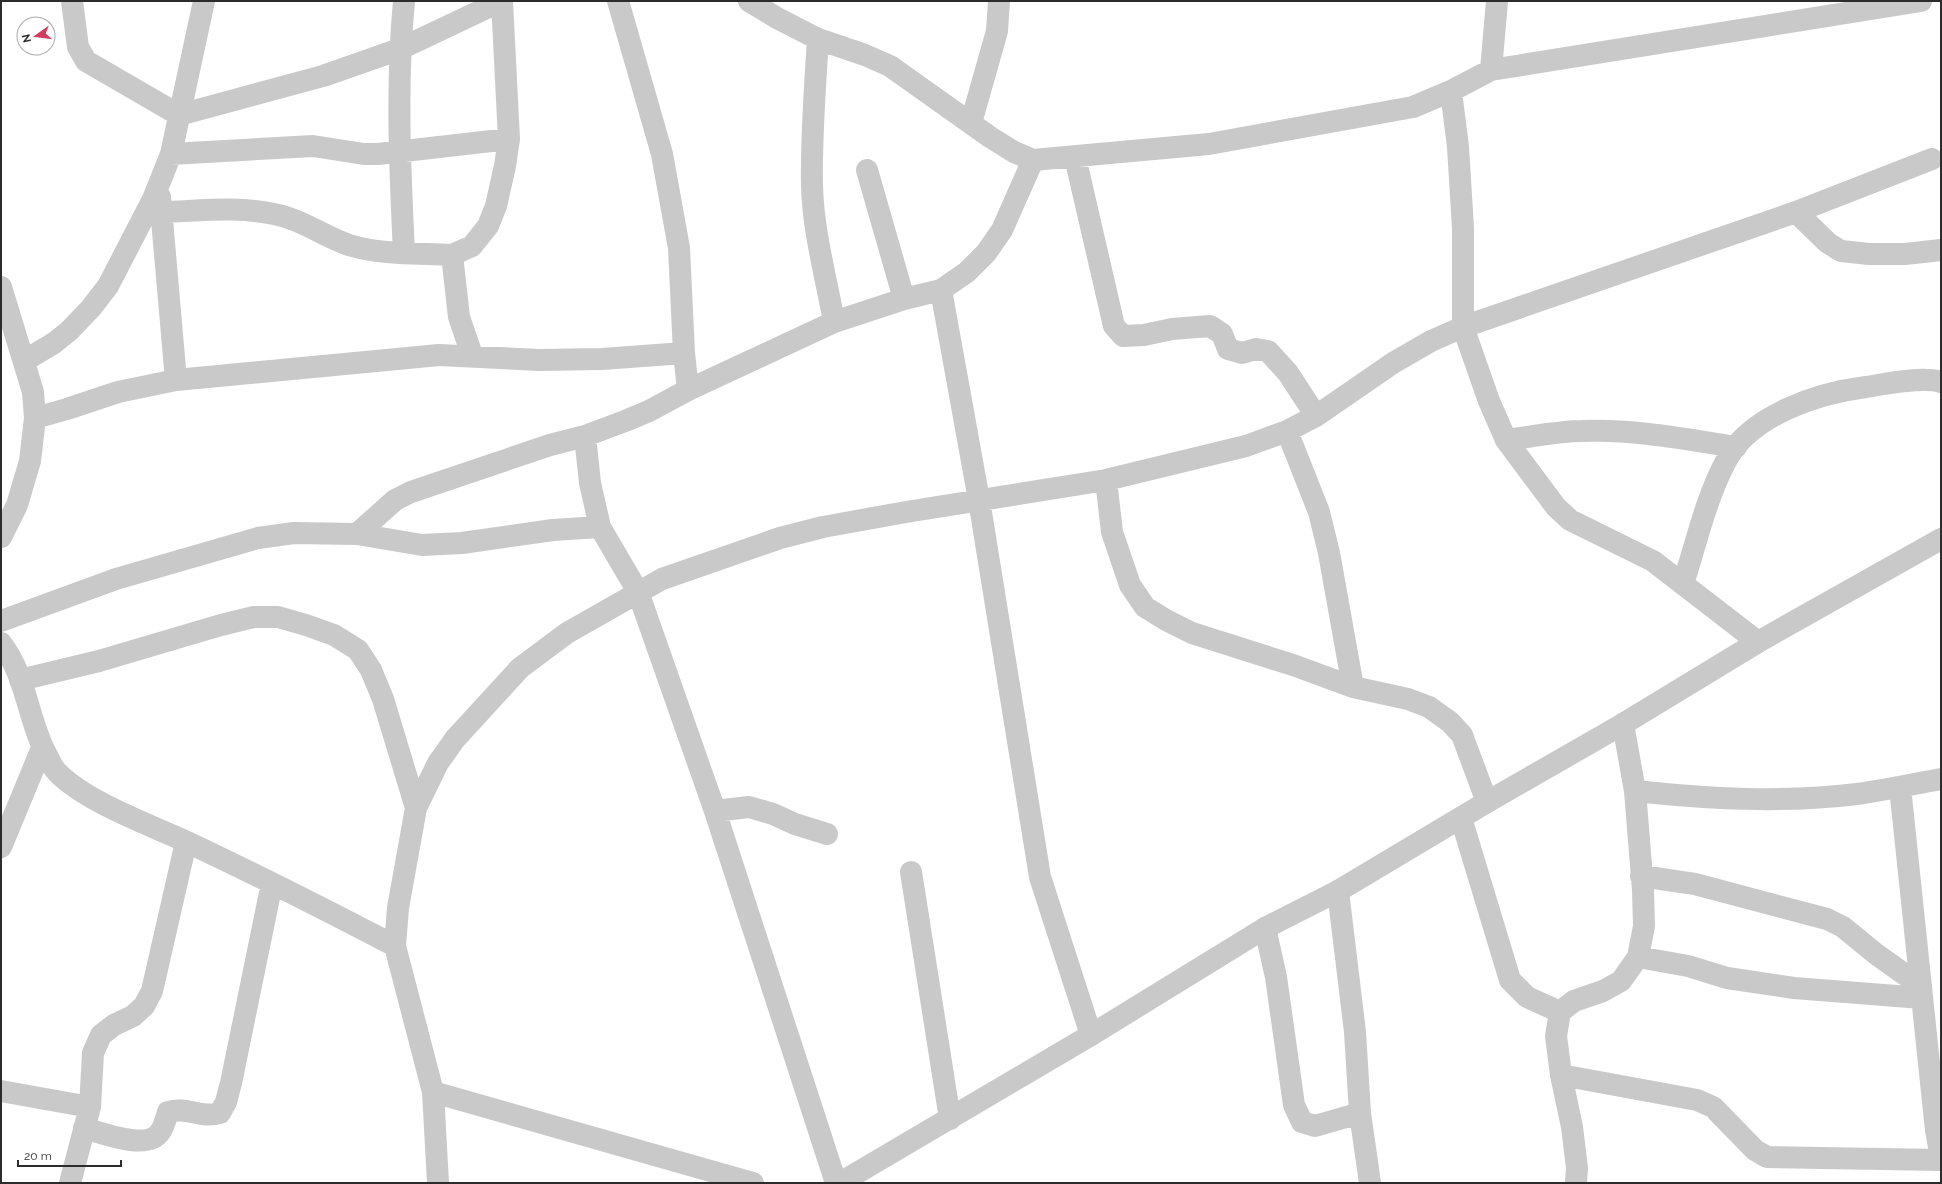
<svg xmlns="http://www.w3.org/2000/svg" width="1942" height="1184" viewBox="0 0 1942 1184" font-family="Raleway,sans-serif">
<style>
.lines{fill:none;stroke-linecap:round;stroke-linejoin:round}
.minor{stroke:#c9c9c9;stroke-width:22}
.tertiary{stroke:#c9c9c9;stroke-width:22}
</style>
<rect width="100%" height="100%" fill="#fff"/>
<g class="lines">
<!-- minor -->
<path class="minor" d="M72,1L78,47L86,61L179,115L323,76L400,49L501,1
M618,1L662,154L679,248L684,353L688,390
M749,1L777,18L818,39L865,55L890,66L990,137L1014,152L1033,160L1209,144L1413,107L1451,91L1491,70L1921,1
M818,39C815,86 811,138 812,185C813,231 826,277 834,322
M1491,70L1497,1
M1451,91L1458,147L1463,228V327L1489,401L1506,440L1556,507L1570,520L1653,561L1758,642
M971,123L997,31L999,1
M171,154L313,146L364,154H378L509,139
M1075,157L1114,326L1123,336L1144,335L1172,329L1210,326L1222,334L1228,349L1242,353L1256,349L1268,351L1288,373L1316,416
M867,170L904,299
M160,197L176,380
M162,212C199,211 237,206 274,214C301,219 323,236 349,245C381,255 418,253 452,255
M1796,212L1828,243L1841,251L1869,254H1905L1941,250
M404,253C400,169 396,85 404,1
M1,287L33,392L35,418L30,461L17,505L1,537
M941,290L979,500L1040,877L1091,1035
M472,355L459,317L452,255L472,246L488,226L496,206L505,166L509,139L502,1
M24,361L54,343L69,331L91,308L108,286L153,199L171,154L204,1
M35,418L67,409L118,392L176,380L439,355L539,360L602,359L684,353
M1287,431L1319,512L1329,553L1353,687
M585,436L590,483L600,527L638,592L715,811L836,1183
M1506,440C1531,437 1558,431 1582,431C1634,429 1685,439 1736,447
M1106,480L1112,532L1130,585L1145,607L1166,620L1192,633L1293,665L1353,687L1408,699L1429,707L1450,722L1462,735L1487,802
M357,534L422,545L462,543L553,530L600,527
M1683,584C1696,544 1706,498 1726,461C1750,415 1818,393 1866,387C1885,384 1923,376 1941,382
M1,621L116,579L258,538L294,533L357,534L395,500L411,492L550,445L585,436L625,421L649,411L688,390L834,322L904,299L941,290L967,272L986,253L1002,230L1033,160
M1,643C27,676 28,723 49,759C51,764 54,769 57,772C86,802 148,824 187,842C257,875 326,910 395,946
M20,680L99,661L221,625L254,617H278L306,625L334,635L358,650L371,670L383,699L416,808
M1900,787L1936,1130L1941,1158
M1635,791C1709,799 1783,803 1857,794C1885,790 1913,784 1941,779
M715,811L749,807L773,814L795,824L827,834
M1461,818L1510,980L1527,997L1560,1012
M1,847L42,748
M911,872L950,1119
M1641,876L1695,884L1827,919L1843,927L1876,954L1921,986
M1338,891L1355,1032L1360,1113L1370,1183
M1265,928L1276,977L1294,1105L1302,1122L1315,1126L1360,1113
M1638,957L1688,966L1727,978L1794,988L1922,998
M1561,1075L1697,1100L1713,1107L1755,1150L1767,1157L1941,1160
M1,1091L90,1107
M433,1092L753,1183
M84,1128C102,1133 148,1151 160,1132C164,1127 166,1118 168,1112C188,1106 200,1119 220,1113L226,1102L231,1083L272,883
M70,1183L90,1107L93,1053L101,1035L114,1025L133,1016L144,1006L152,991L186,842
M438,1183L433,1092L395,946L398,908L416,808L438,763L455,739L520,668L567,633L662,579L780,538L823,527L906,512L1106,480L1246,446L1287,431L1316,416L1393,363L1431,341L1463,327L1796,212L1932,159
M1576,1183L1577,1168L1572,1127L1561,1075L1556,1036L1560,1012L1574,1001L1603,991L1621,981L1638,957L1644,926L1643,890L1635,791L1623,724"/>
<!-- tertiary -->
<path class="tertiary" d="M840,1183L1091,1035L1265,928L1338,891L1487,802L1623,724L1758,642L1941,539"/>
</g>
<!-- border -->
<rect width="1942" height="1184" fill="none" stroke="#2c2c2c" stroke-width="4"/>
<!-- north arrow -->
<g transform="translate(36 36) rotate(256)"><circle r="19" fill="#ffffff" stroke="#ababab"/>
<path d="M0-3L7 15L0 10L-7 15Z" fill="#d33d5d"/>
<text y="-6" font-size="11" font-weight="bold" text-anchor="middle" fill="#2c2c2c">N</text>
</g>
<!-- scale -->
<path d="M18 1160v6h103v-6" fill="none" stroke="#2c2c2c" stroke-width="2"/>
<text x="24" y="1160" font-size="12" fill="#2c2c2c" stroke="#ffffff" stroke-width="3" paint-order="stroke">20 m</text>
</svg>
